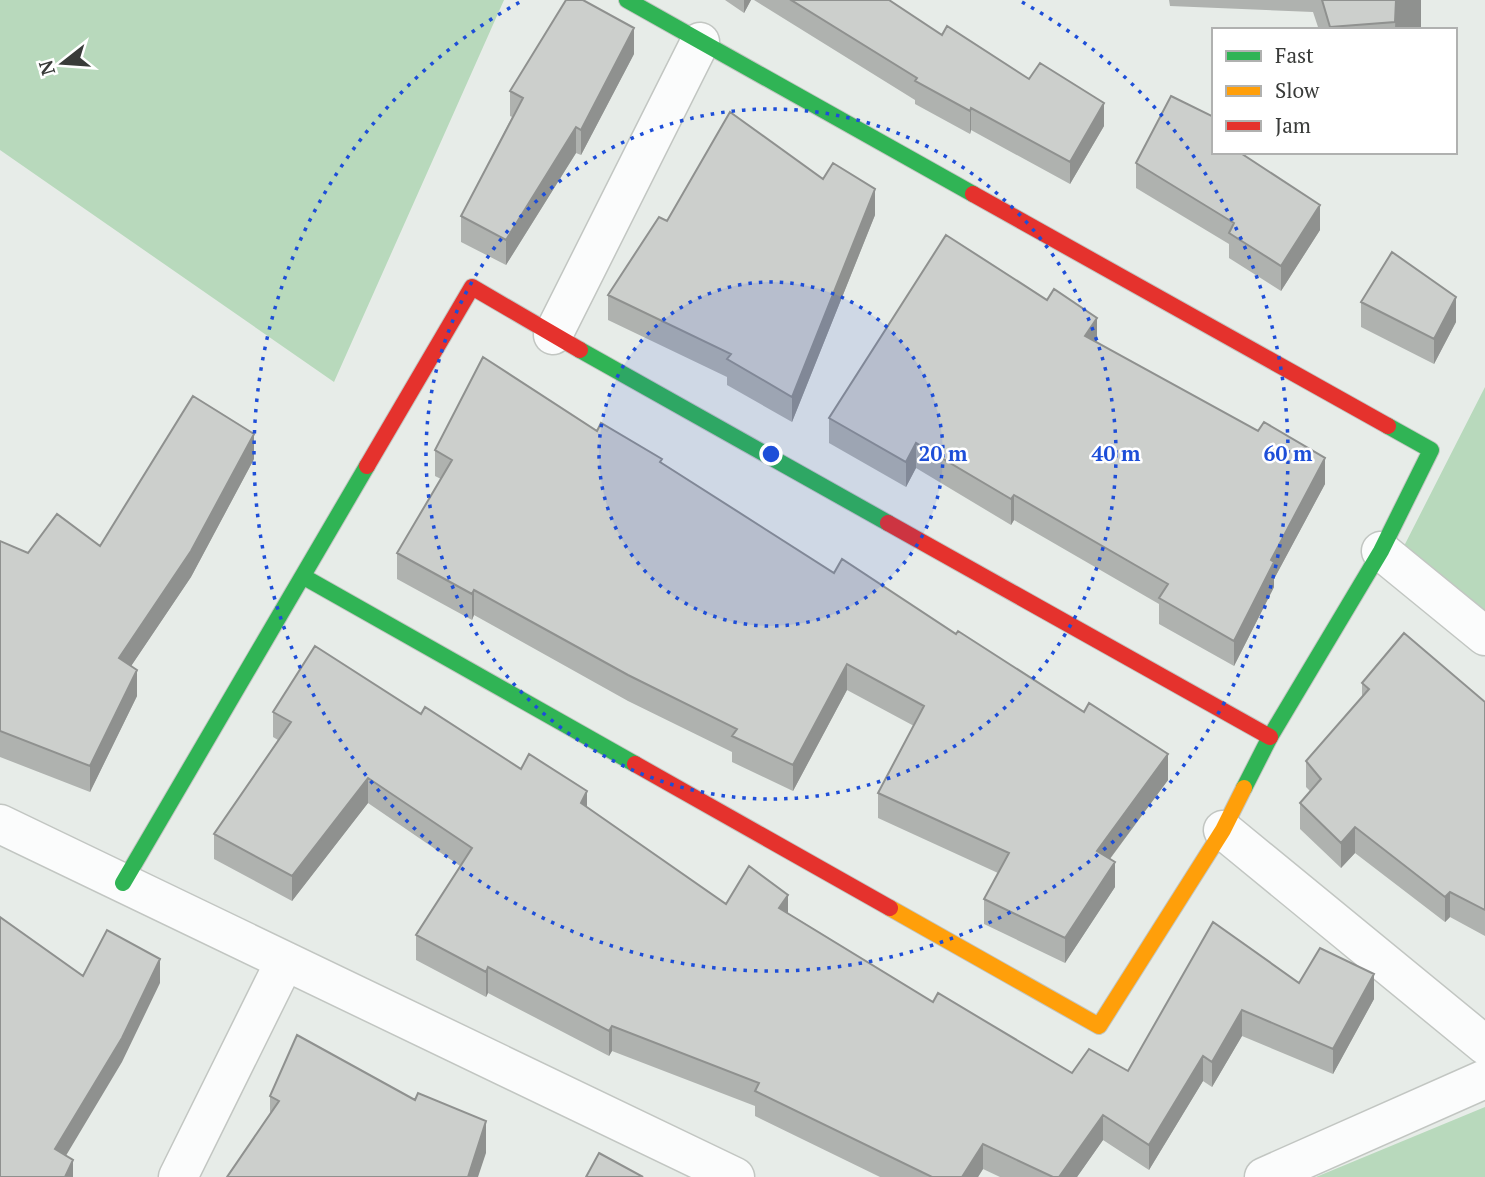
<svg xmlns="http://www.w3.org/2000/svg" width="1485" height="1177" viewBox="0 0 1485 1177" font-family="'PT Serif',serif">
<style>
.green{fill:#b8d9bc}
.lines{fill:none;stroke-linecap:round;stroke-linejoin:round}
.street-casing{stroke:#c2c6c2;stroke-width:41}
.fast-casing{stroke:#c2c6c2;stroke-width:18}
.slow-casing{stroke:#c2c6c2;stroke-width:18}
.jam-casing{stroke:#c2c6c2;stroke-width:18}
.street{stroke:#fbfcfc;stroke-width:38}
.fast{stroke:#30b455;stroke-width:16}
.slow{stroke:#ff9f0a;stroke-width:16}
.jam{stroke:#e5322d;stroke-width:16}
.wall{fill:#afb2af}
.shaded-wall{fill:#8f918f}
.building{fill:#cccfcc;stroke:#8f918f;stroke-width:2}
.ring{fill:none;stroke:#1d4ed8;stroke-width:3.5;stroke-dasharray:3.5 7}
.centre{fill:#1d4ed8;stroke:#fff;stroke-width:3.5}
.ring-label{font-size:21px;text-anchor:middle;font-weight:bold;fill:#1d4ed8;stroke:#fff;stroke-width:5;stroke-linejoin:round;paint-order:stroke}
</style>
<rect width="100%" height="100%" fill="#e7ece8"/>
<!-- green -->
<path class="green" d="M0,0H504L334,382L0,150Z
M1485,387V617L1402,550Z
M1485,1107V1177H1316Z"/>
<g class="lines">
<!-- street casing -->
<g class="street-casing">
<path id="street" d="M553,335L700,42
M1381,551L1485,636
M0,824L735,1177
M1223,830L1485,1045
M178,1177L285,961
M1264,1177L1485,1079"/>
</g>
<!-- fast casing -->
<g class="fast-casing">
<path id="fast" d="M627,0L973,194
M580,350L888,523
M304,577L635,764
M1244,788L1270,737L1381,551L1431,450L1388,426
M123,883L367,466"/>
</g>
<!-- slow casing -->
<g class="slow-casing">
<path id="slow" d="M890,908L1099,1026L1223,830L1244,788"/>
</g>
<!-- jam casing -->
<g class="jam-casing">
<path id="jam" d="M973,194L1388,426
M367,466L472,287L580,350
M888,523L1270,737
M635,764L890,908"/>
</g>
<!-- street -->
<use href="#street" class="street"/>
<!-- fast -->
<use href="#fast" class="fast"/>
<!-- slow -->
<use href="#slow" class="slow"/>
<!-- jam -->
<use href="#jam" class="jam"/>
</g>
<!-- wall -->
<path class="wall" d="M725,0H751L744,13Z
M754,0H889L942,35L1029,79L1104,126L1070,184L971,130L970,134L915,104V100Z
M1169,0H1421V27L1410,30H1319L1313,12L1170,6Z
M634,54L581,155L576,153L506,265L461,242V216L512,117L510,116V91Z
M1214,152L1320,230L1281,291L1229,258V244L1136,188V163Z
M823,179L875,215L792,422L727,385V377L608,320V295L667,221Z
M1361,302L1456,322L1434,364L1361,327Z
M1097,342L1325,484L1274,579V587L1234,666L1159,624V604L1014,520L1011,525L916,468L906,487L829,443V418Z
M597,431L662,463L834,573L1168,780L1110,859L1115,887L1065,963L984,924V899L998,873L878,818V793L914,726L847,690L793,791L732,762V752L628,701L474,615L472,620L397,579V553L441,479L435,476V450Z
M254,459L191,577L131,666L137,696L90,792L0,757V541L28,553L100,546Z
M1362,683L1485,702V936L1450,917L1445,922L1355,853L1341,868L1300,829V803L1310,791L1306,787V761L1362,697Z
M273,712L421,714L587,807L726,904L788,913L933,1002L1072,1073L1128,1071L1213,922L1299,983L1374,999L1333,1074L1242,1036L1212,1087L1203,1081L1149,1170L1103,1140L1077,1177H1000L983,1169L978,1177H880L755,1116V1106L612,1051L609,1056L488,993L486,997L416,960V935L460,866L368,803L292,901L214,859V834L278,740L273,737Z
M270,1096L486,1153L270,1114Z"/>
<!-- shaded-wall -->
<path class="shaded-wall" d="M744,0H751L744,13Z
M1396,0H1421V27L1410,30H1395Z
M634,28V54L581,155V130Z
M1104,103V126L1070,184V162Z
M971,108V130L970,134V111Z
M576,127V153L506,265V240Z
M875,189V215L792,422V397Z
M1320,205V230L1281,291V266Z
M1456,297V322L1434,364V339Z
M1097,318V343L1085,336Z
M254,434V459L191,577L119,684V658Z
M916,443V468L906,487V462Z
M1325,458V484L1274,579V587L1234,666V641L1271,560Z
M1014,495V520L1011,525V499Z
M474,590V615L472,620V594Z
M847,664V690L793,791V765Z
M137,670V696L90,792V766Z
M1168,754V780L1097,876V851Z
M368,778V803L292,901V876Z
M587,791V816L581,803Z
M1355,827V853L1341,868V843Z
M1115,862V887L1065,963V938Z
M1450,892V917L1445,922V897Z
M788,895V920L779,908Z
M160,959V983L122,1062L55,1174V1149Z
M488,967V993L486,997V972Z
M1374,974V999L1333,1074V1049Z
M1242,1010V1036L1212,1087V1062Z
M612,1026V1051L609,1056V1031Z
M1203,1056V1081L1149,1170V1145Z
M1103,1115V1140L1077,1177H1059Z
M486,1121V1153L478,1177H468Z
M983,1144V1169L978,1177H962Z
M73,1160V1177H65Z"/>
<!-- building -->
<path class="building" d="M566,0H583L634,28L581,130L576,127L506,240L461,216L523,98L510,91Z
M791,0H889L942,35L947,26L1029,79L1040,63L1104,103L1070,162L971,108L970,111L915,81L917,78Z
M1322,0H1396L1395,22L1330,27Z
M1171,96L1214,117V152H1239L1320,205L1281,266L1229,233L1234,223L1136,163Z
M730,112L823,179L833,163L875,189L792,397L727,359L731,354L608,295L659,217L667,221Z
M946,235L1047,300L1054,289L1097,318L1085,336L1258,431L1264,422L1325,458L1271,560L1274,562L1234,641L1159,598L1168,584L1014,495L1011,499L916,443L906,462L829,418Z
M1392,252L1456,297L1434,339L1361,302Z
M483,357L597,431L601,423L662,459L660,462L834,573L842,559L956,634L958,631L1084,712L1089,703L1168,754L1097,851L1115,862L1065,938L984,899L1009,853L878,793L924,706L847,664L793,765L732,736L737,729L628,675L474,590L472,594L397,553L452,460L435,450Z
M193,396L254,434L191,551L119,658L137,670L90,766L0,731V541L28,553L57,514L100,546Z
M1404,633L1485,702V910L1450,892L1445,897L1355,827L1341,843L1300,803L1321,779L1306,761L1369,689L1362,683Z
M315,646L421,714L425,707L521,769L529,754L587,791L581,803L726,904L749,866L788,895L779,908L933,1002L938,993L1072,1073L1089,1049L1128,1071L1213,922L1299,983L1320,948L1374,974L1333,1049L1242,1010L1212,1062L1203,1056L1149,1145L1103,1115L1059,1177H1053L983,1144L962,1177H932L755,1091L759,1083L612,1026L609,1031L488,967L486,972L416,935L472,848L368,778L292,876L214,834L291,722L273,712Z
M0,917L83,976L107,930L160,959L122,1038L55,1149L73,1160L65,1177H0Z
M297,1035L415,1100L418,1093L486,1121L468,1177H227L279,1101L270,1096Z
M599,1153L643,1177H586Z"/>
<!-- distance rings -->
<circle cx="771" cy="454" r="172" fill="#1d4ed8" fill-opacity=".12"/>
<g class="ring">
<circle cx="771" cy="454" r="172"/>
<circle cx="771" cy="454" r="345"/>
<path d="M1022 2A517 517 0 1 1 520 2"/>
</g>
<circle cx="771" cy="454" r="10" class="centre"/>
<g class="ring-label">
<text x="943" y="461">20 m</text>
<text x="1116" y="461">40 m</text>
<text x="1288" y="461">60 m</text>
</g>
<!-- legend -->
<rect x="1212" y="28" width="245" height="126" fill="#ffffff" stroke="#b0b1b0" stroke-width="2"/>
<rect x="1226" y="51" width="35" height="10" fill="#30b455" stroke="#b0b1b0" stroke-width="2"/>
<text x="1275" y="63" font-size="21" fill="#393b39">Fast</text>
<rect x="1226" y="86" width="35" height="10" fill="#ff9f0a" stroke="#b0b1b0" stroke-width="2"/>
<text x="1275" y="98" font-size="21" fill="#393b39">Slow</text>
<rect x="1226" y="121" width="35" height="10" fill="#e5322d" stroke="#b0b1b0" stroke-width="2"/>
<text x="1275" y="133" font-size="21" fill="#393b39">Jam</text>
<!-- north arrow -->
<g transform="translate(63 63) rotate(253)" stroke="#ffffff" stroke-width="5" paint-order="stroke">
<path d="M0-5L12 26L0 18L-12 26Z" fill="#393b39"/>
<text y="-10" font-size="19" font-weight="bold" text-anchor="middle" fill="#393b39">N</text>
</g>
</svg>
